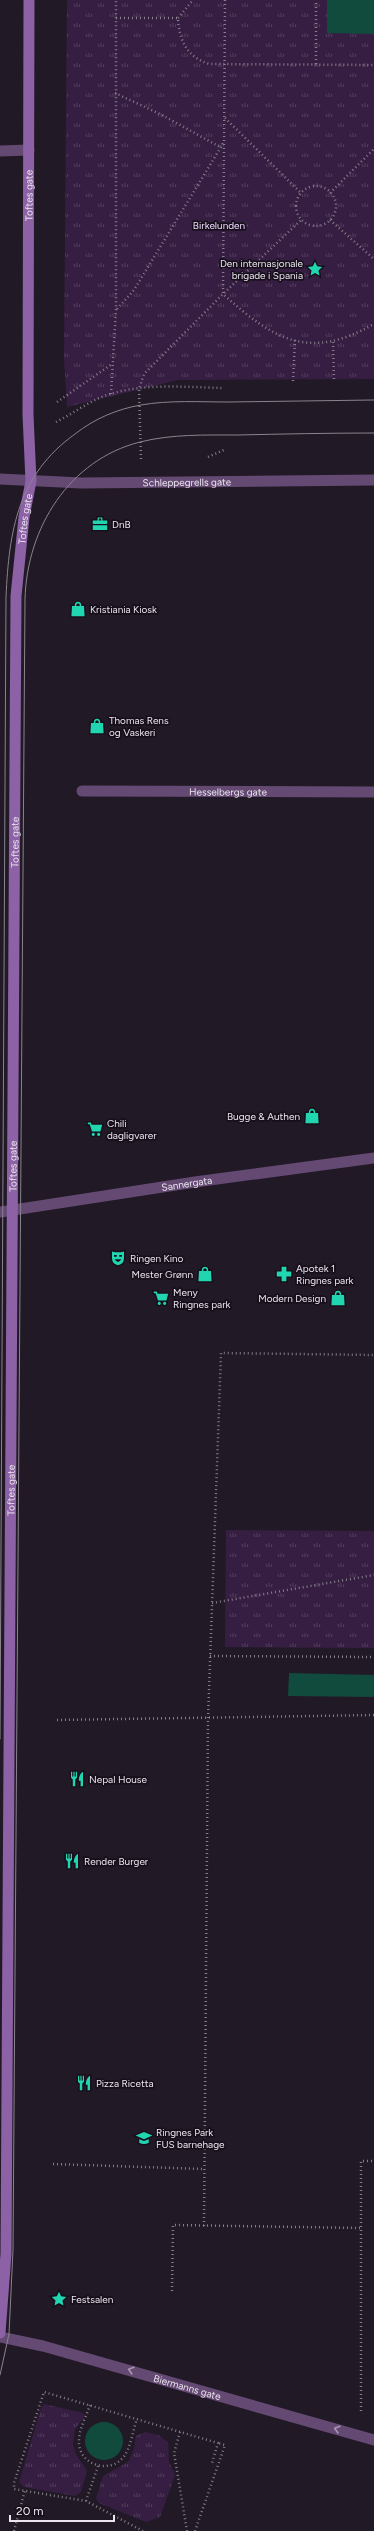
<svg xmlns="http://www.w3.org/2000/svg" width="374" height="2531" viewBox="0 0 374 2531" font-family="Figtree,sans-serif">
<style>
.grass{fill:url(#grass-tufts)}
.water{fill:#114b3d}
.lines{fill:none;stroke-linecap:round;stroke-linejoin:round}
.path{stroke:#847e88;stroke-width:2.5;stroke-dasharray:1 3;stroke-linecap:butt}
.minor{stroke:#644973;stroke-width:11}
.tertiary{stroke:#644973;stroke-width:11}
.secondary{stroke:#8c61a5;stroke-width:11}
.tram{stroke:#8a848e;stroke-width:1}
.oneway{stroke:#a797b0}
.labels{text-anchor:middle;stroke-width:3.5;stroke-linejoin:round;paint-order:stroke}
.street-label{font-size:10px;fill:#eae5ee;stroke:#17101c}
.park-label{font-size:10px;fill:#f0dafe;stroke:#17101c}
.poi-label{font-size:10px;fill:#eae5ee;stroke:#17101c;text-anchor:start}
</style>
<defs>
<pattern id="grass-tufts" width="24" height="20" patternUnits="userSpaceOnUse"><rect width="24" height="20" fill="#361e43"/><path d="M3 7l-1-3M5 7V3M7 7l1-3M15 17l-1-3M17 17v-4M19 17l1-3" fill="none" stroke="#533f5e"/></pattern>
</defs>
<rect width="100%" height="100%" fill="#211925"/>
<!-- grass -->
<path class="grass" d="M67,0H374V379L178,380L67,407L64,359Z
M226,1530L374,1531V1648L225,1647Z
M44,2404L83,2413L84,2417L75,2429L73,2444L76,2454L87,2471L81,2492L75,2496L24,2487L19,2482L41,2408Z
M145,2432L158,2435L168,2442L169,2462L175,2475L160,2517L146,2522L99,2503L96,2498L103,2476L128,2462L134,2449L136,2436Z"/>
<!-- water -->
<path class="water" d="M327,0H374V34L327,33Z
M289,1673L374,1675V1697L288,1696Z
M85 2441a19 19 0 1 1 38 0a19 19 0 1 1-38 0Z"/>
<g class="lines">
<!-- path -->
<path class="path" d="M225,0L223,294C274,340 309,361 374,324
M116,18H178C179,40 187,58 210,64L374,65
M178,18L193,0
M316,64V0
M115,93L162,115L220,147
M225,118L301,193
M296 206a20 20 0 1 1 40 0a20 20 0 1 1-40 0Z
M330,193L374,149
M330,220L374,259
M117,309L134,290L224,142
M333,342L334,381
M293,381L295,340
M111,394L116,309V0
M57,402L112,364
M56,422C70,415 83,406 97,399C134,382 183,387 222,388
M208,457L226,449
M141,459L139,389L144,374L223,294L301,220
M212,1603L374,1575
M210,1656L374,1657
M57,1720L374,1715
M53,2164L204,2169
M204,2226L208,1719L221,1353L374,1355
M172,2291L173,2225L361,2228
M90,2405C86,2417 78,2431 79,2444C81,2467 113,2474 125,2455C131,2445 133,2430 137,2419
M361,2411V2161H374
M180,2432L174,2453L187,2531
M86,2501L98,2466
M14,2531L25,2490
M143,2531L86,2501L14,2489V2483L44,2392L218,2443L212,2463
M195,2531L225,2445L218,2443"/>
<!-- minor -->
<g class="minor">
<path d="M0,151L29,150"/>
<path id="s1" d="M0,479L81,483L374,480"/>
<path id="s2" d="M82,791L374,792"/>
<path id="s3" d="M0,2337L43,2346L374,2440"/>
</g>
<!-- tertiary -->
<path class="tertiary" id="s4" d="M0,1212L195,1182L374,1158"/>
<!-- secondary -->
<path class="secondary" id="s5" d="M0,2333L6,2254L16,596L24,517L31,481L28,415L29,0"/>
<!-- tram -->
<path class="tram" d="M0,1739L6,597C9,530 18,475 75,434C94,419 117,409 141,405C169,400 200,402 229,402C277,401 326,401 374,400
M0,2375L9,2334L13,2250L25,599C27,528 69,460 140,442C172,434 205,435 237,435C283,434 328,433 374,433"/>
</g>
<!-- one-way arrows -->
<defs><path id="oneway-chevron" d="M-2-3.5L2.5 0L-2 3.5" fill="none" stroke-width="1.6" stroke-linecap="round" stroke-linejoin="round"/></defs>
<g class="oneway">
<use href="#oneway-chevron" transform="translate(131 2370) rotate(-164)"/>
<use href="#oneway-chevron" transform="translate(337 2429) rotate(-164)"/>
</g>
<!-- icons -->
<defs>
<g id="sight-bare" transform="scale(1.2)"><path d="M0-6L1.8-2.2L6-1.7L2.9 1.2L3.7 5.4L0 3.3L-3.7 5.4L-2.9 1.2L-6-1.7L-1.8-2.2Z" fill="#20d5b0" stroke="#17101c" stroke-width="2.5" paint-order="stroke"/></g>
<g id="office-bare" transform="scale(1.2)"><path d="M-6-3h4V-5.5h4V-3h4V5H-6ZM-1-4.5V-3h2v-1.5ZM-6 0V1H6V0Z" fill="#20d5b0" stroke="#17101c" stroke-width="2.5" paint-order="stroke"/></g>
<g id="shop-bare" transform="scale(1.2)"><path d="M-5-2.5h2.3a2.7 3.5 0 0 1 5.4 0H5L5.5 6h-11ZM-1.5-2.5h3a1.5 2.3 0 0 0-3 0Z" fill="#20d5b0" stroke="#17101c" stroke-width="2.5" paint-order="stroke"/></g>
<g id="supermarket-bare" transform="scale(1.2)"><path d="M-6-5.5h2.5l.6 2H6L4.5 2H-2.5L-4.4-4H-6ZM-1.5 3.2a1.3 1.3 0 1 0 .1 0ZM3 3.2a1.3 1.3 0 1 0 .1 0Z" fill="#20d5b0" stroke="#17101c" stroke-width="2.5" paint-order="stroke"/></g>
<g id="theatre-bare" transform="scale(1.2)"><path d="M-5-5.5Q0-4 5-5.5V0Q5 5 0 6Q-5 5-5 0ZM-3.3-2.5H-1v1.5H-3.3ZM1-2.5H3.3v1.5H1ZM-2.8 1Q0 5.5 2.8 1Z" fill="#20d5b0" stroke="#17101c" stroke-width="2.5" paint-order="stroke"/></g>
<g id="pharmacy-bare" transform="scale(1.2)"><path d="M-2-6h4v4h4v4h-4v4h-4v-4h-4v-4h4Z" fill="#20d5b0" stroke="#17101c" stroke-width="2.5" paint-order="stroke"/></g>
<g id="restaurant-bare" transform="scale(1.2)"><path d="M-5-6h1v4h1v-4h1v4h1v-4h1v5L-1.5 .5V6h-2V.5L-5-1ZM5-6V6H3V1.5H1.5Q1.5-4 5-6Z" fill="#20d5b0" stroke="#17101c" stroke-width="2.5" paint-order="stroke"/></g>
<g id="school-bare" transform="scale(1.2)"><path d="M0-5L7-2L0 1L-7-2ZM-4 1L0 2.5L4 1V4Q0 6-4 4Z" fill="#20d5b0" stroke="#17101c" stroke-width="2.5" paint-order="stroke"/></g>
</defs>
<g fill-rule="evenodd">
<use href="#sight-bare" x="315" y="269"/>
<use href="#office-bare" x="100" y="524"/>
<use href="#shop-bare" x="78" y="609"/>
<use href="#shop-bare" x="97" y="726"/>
<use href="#shop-bare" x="312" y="1116"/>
<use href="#supermarket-bare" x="95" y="1129"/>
<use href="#theatre-bare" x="118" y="1258"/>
<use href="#shop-bare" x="205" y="1274"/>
<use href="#pharmacy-bare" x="284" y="1274"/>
<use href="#supermarket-bare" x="161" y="1298"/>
<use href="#shop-bare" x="338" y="1298"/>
<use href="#restaurant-bare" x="77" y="1779"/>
<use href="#restaurant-bare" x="72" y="1861"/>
<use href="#restaurant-bare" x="84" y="2083"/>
<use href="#school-bare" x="144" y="2138"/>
<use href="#sight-bare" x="59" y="2299"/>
</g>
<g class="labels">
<!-- street labels -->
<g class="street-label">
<text dy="4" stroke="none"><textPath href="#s5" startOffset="2139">Toftes gate</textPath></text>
<text dy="4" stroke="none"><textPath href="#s1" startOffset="187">Schleppegrells gate</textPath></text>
<text dy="4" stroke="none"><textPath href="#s5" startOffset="1815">Toftes gate</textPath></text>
<text dy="4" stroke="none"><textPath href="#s2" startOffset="146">Hesselbergs gate</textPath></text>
<text dy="4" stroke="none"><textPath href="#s5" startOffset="1491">Toftes gate</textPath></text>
<text dy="4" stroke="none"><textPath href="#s5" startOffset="1167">Toftes gate</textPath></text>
<text dy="4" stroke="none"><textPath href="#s4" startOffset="189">Sannergata</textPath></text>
<text dy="4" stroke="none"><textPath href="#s5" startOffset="843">Toftes gate</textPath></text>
<text dy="4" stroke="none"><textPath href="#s3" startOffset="194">Biermanns gate</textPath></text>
</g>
<!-- park labels -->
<g class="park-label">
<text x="219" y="229">Birkelunden</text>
</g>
<!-- poi labels -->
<g class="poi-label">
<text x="303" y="267" text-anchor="end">Den internasjonale<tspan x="303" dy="12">brigade i Spania</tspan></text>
<text x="112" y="528">DnB</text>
<text x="90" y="613">Kristiania Kiosk</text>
<text x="109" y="724">Thomas Rens<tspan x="109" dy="12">og Vaskeri</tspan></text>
<text x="300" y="1120" text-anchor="end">Bugge &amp; Authen</text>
<text x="107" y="1127">Chili<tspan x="107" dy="12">dagligvarer</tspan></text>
<text x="130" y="1262">Ringen Kino</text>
<text x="296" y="1272">Apotek 1<tspan x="296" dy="12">Ringnes park</tspan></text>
<text x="193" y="1278" text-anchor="end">Mester Grønn</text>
<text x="173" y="1296">Meny<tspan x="173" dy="12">Ringnes park</tspan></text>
<text x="326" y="1302" text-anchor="end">Modern Design</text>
<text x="89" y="1783">Nepal House</text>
<text x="84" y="1865">Render Burger</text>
<text x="96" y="2087">Pizza Ricetta</text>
<text x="156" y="2136">Ringnes Park<tspan x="156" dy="12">FUS barnehage</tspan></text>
<text x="71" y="2303">Festsalen</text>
</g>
</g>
<!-- scale -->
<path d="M10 2515v6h104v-6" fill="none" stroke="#eae5ee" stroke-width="2"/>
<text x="16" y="2515" font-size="12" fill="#eae5ee" stroke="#17101c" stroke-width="3" paint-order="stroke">20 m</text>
</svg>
